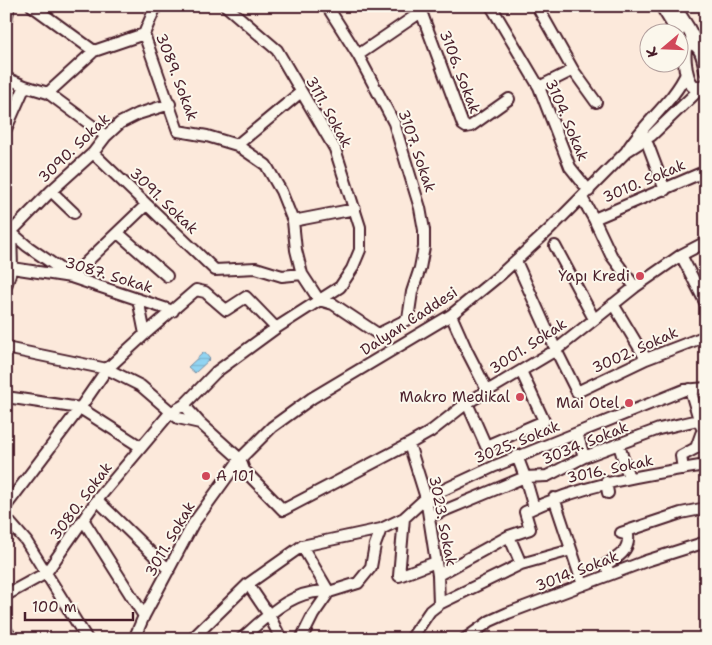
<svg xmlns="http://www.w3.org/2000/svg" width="712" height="645" viewBox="0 0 712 645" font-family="'Shantell Sans',sans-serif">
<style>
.water{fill:url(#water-rules);stroke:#758ca2}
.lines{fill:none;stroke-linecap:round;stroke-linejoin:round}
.minor-casing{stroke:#4a1f2b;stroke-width:14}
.major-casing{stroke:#4a1f2b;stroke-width:16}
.minor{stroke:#fbf7ec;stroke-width:10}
.major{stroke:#fbf7ec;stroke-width:12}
.poi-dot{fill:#d1495b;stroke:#fbf7ec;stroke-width:2}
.labels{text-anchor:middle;stroke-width:4;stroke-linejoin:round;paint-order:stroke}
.street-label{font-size:15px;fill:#4a1f2b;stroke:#fbf7ec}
.poi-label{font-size:15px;fill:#4a1f2b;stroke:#fbf7ec;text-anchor:end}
</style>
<defs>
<pattern id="water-rules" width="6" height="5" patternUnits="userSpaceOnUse" patternTransform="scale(1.25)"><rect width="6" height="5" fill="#91d4f2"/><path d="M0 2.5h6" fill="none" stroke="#7fb6d0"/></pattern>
</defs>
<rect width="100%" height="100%" fill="#fce9db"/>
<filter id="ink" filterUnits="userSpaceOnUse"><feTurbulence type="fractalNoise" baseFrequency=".02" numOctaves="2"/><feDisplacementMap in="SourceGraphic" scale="10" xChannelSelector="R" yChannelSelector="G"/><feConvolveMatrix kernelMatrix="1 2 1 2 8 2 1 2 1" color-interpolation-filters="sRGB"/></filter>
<g filter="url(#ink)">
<!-- water -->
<path class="water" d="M204,352L210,359L195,373L188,367Z"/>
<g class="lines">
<!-- minor casing -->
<g class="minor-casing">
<path id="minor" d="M32,6L94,51
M156,6L144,34L178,131L207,136L237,145L266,165L281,191L293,221L296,250L302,274L319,300L333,304L378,334L408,319
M327,6L358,55L394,123L420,208L424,230V247L420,268L412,292L408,319
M419,6L463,125L466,127L471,126L509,99
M491,6L539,87L570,167L589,191
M537,6L573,70L596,102
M6,20L9,6
M358,55L421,12
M6,78L25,86L48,93L106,136
M539,87L573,70
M48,93L94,51L144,34
M6,129L25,86
M237,145L301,92
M648,145L665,190
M627,151L652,135L701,88
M93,153L215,270L256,268L282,276L302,274
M51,191L74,213
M582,198L594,219L611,255L635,287
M594,219L706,171
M293,221L355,209
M6,228L27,246L69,275
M11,232L51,191L93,153L106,136L120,123L138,114L170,104
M118,233L167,276
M555,246L594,319
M681,255L706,304
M516,261L556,350L577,392L646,359L706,336
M6,265L12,268L71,277L173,311
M71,277L146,205
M6,286L12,268L11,232
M138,299L145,334L196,290L205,292L226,310L246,297L276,328
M613,304L646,359
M451,315L467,351L487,390
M6,348L107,369L141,386L178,418L200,423L240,459L244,470L283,510L409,444L430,432L467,403L556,350L635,287L681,255L706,242
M690,389L701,426
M6,397L80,408L141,447
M467,403L486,446L544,421L521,371
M200,423L184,405L216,372L276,328L340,287L352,269L360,250V227L335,149L277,50L226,6
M577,433L584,457
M409,444L426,498L438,575L439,604
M619,445L629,478
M517,456L525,477L534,508
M683,469L681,456L696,448L701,434L706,428
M606,482L608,493
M554,498L583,585
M97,500L169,570
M6,506L80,408L107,369L145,334
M429,517L525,477L547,476L584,457L659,429L698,420
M6,518L26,541L87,639
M404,518L399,576L436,562
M84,521L144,616
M509,536L521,564
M302,546L329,592
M610,574L605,565C617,558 630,551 628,535L621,533L681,513L706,508
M438,575L509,536L530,529L525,512C582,484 644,475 706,465
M248,584L269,615L281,639
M6,595L46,573L97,500L170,413L184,405
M6,630L12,639
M134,639L144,616L193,524L240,459L272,427L312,398L451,315L500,275L549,230L626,152C643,123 673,103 687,72
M192,639L248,584L302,546L381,529L404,518L426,498L495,466L684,390L706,388
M241,639C265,618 295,587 329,592
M301,639L313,615L329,592L358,583L371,567L375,545L381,529
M411,639L430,611L439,604L521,564L571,550
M465,639L490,621L508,613L646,561L706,542"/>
</g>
<!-- major casing -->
<g class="major-casing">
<path id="major" d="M662,6L678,32
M674,6L688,28L698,47
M706,71C704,61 702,44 690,43C687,45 686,45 685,49C683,60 687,100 706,84"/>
</g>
<!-- minor -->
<use href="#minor" class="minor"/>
<!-- major -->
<use href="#major" class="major"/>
</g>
</g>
<!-- markers -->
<g class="poi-dot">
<circle cx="640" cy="276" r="5"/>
<circle cx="520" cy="397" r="5"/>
<circle cx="629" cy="403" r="5"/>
<circle cx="206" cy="476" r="5"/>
</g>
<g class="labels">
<!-- street labels -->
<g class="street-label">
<text transform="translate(460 72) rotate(69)" y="5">3106. Sokak</text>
<text transform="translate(177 77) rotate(69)" y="5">3089. Sokak</text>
<text transform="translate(329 112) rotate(61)" y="5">3111. Sokak</text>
<text transform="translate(567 120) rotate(67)" y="5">3104. Sokak</text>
<text transform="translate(74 148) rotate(-44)" y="5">3090. Sokak</text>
<text transform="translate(417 151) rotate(71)" y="5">3107. Sokak</text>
<text transform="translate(644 181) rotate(-23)" y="5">3010. Sokak</text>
<text transform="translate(164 201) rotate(44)" y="5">3091. Sokak</text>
<text transform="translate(109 275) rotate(17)" y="5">3087. Sokak</text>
<text transform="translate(409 321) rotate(-33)" y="5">Dalyan Caddesi</text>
<text transform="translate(528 346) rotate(-33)" y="5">3001. Sokak</text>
<text transform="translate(635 350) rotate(-24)" y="5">3002. Sokak</text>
<text transform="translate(517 442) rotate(-22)" y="5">3025. Sokak</text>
<text transform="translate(585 443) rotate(-22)" y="5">3034. Sokak</text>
<text transform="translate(610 469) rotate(-12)" y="5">3016. Sokak</text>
<text transform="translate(81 501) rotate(-53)" y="5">3080. Sokak</text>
<text transform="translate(443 521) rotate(79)" y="5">3023. Sokak</text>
<text transform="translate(170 539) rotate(-60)" y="5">3011. Sokak</text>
<text transform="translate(577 571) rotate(-21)" y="5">3014. Sokak</text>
</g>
<!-- poi labels -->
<g class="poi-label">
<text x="630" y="281">Yapı Kredi</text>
<text x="510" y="402">Makro Medikal</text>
<text x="619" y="408">Mai Otel</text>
<text x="216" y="481" text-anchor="start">A 101</text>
</g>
</g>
<!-- margin -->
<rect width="712" height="645" fill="none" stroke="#fbf7ec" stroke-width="25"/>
<rect x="12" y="12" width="687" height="620" fill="none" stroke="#4a1f2b" stroke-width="2" filter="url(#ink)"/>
<!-- north arrow -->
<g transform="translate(664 48) rotate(251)"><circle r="24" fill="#fbf7ec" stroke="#b4a19f"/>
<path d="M0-4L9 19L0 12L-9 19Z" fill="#d1495b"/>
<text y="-8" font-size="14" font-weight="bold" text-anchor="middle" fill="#4a1f2b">K</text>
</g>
<!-- scale -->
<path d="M25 612v8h108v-8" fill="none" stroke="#4a1f2b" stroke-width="2.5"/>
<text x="32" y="612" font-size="15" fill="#4a1f2b" stroke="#fbf7ec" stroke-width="4" paint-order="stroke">100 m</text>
</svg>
